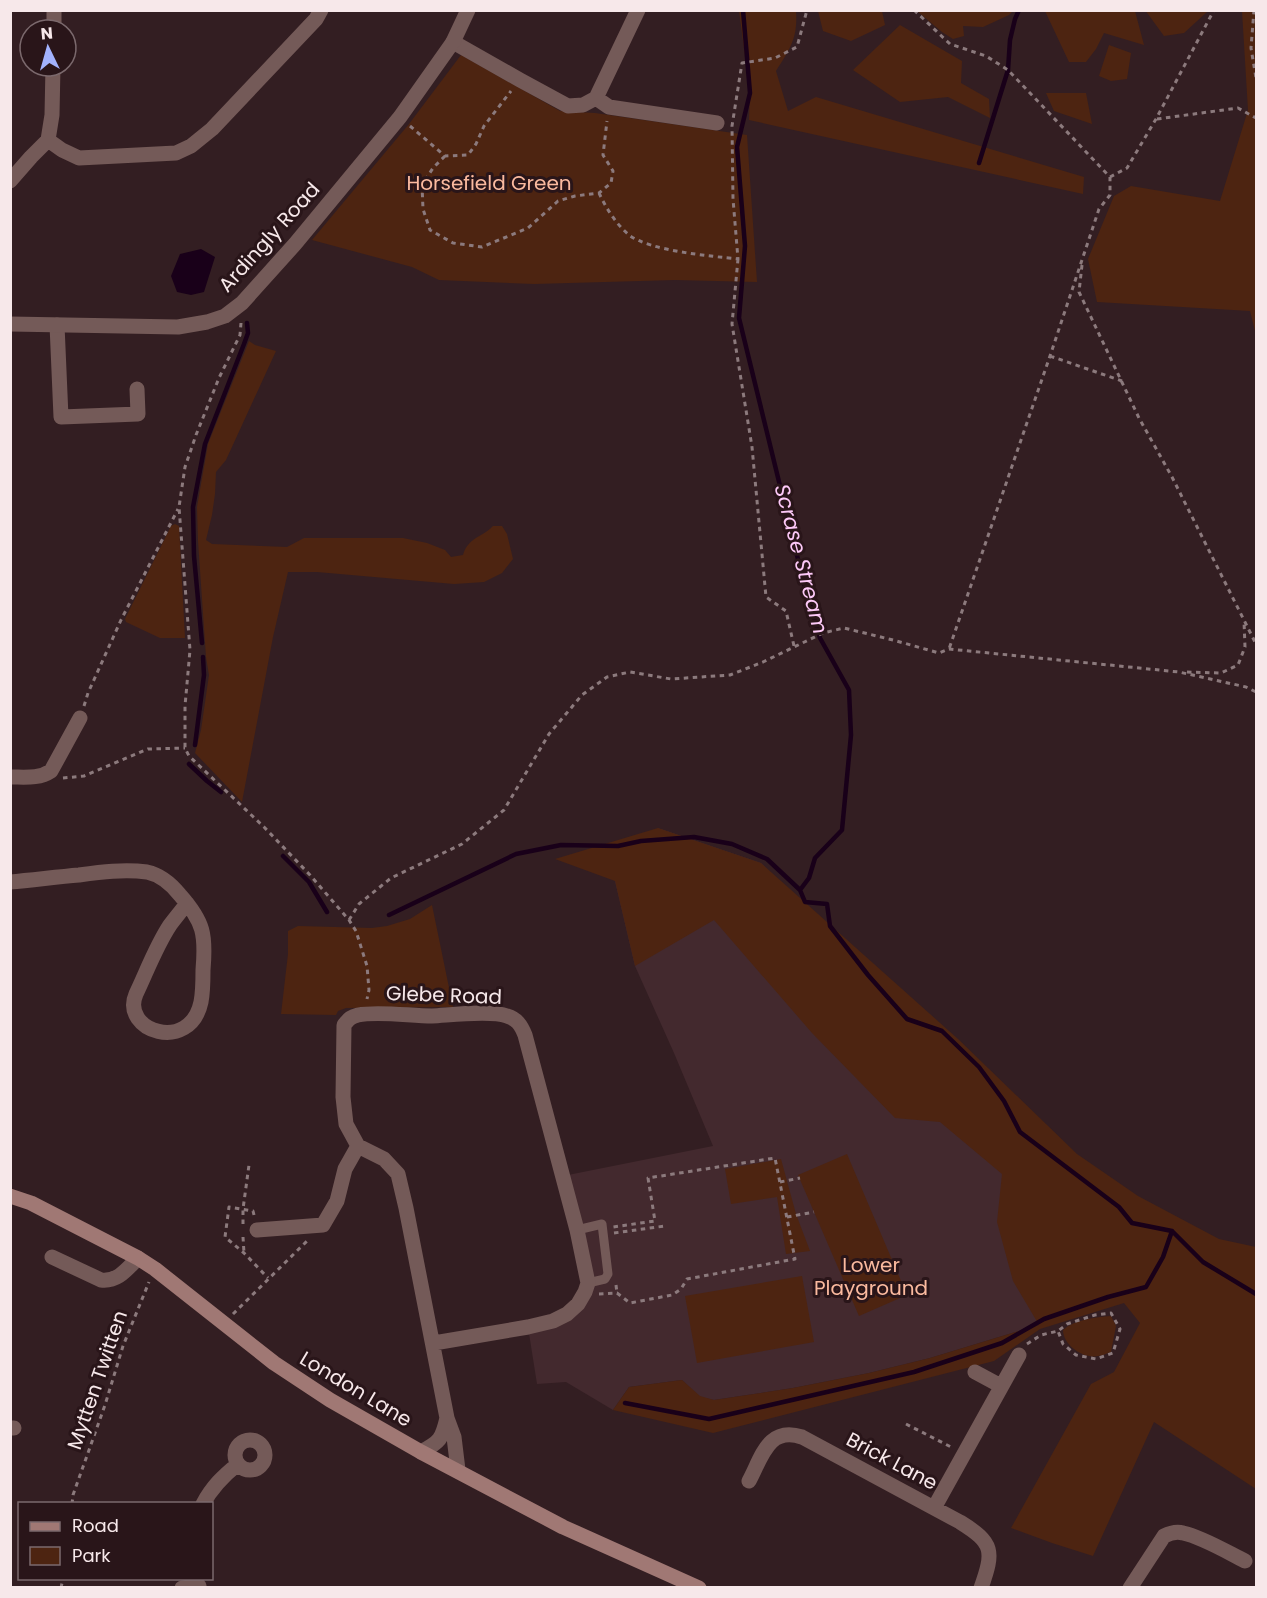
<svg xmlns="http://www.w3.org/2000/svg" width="1267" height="1598" viewBox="0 0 1267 1598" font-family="Poppins,sans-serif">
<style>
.built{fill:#43292e}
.green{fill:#4d2411}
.water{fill:#190019}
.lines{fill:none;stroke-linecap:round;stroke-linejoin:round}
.stream{stroke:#190019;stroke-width:4.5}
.path{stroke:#8c7a7d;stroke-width:3;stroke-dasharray:4.5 4.5;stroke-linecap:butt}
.service{stroke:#745a58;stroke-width:9}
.minor{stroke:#745a58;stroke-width:15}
.tertiary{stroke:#745a58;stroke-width:15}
.secondary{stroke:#a07874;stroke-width:15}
.labels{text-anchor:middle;stroke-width:6;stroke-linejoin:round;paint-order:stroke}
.park-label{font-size:20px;fill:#fbba9f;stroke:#291519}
.street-label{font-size:20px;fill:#f7e8ea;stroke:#291519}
.water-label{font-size:21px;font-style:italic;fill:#fdc9f8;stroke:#291519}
</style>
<rect width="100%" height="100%" fill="#331e22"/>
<!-- built -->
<path class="built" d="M658,828L761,863L994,1103L1039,1325L930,1358L869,1373L793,1388L714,1400L700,1397L682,1380L629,1387L613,1410L566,1382L537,1384L528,1327L553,1321L585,1292L563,1176L713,1146L674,1053L635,966L615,881Z"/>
<!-- green -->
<path class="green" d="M1145,10H1208V11L1184,33L1164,36Z
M739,11H796C798,38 790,49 776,71L788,111L816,97L1084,177L1083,194L749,120L750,93Z
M818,11H882L885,25L851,41L823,31Z
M917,11H1013L1009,15L983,27L963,26L964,36L953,39L942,32Z
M1045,11H1135L1144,45L1104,33L1096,49L1086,62H1069Z
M1242,11H1256V335L1250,311L1097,302L1088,259L1114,196L1131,186L1220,201L1248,110Z
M900,25L962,61L961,83L989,99L990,118L948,97L900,102L853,70Z
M1109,45L1131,53L1127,79L1111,81L1099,76Z
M461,55L560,111L595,113L747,135L757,282L675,280L534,284L439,280L412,267L312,240L409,124Z
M1086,93L1092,124L1054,111L1046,93Z
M249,341L255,345L276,351L226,460L216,472L215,494L212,515L206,540L212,544L287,547L304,538H403L427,543L445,550L451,557L463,555C464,552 465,548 468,545C474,537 486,534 493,526H502L507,534L513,559L502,573L484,582L454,584L317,572H288L273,637L242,802L195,753L201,730L209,675L206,657L198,541L197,507L208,444Z
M175,524L179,526L185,638H160L126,622L125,619L171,526Z
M658,828L761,863L958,1039L1077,1154L1138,1196L1219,1239L1256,1247V1489L1154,1422L1093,1556L1052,1543L1011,1528L1091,1384L1114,1372L1140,1323L1124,1303L1040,1329L994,1361L713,1433L613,1410L629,1387L682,1380L700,1396L714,1400L793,1388L869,1373L930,1358L1039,1325L1013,1281L997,1222L1002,1174L940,1122L895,1118L812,1033L714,920L635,966L615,881L555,859Z
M432,905L453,1007L346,1008L338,1011L336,1015L281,1014L288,954V931L298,926L372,928L387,926L410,919Z
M847,1154L907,1295L859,1316L798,1175Z
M781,1159L796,1214L810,1251L786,1254L777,1197L731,1204L725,1169Z
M802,1276L814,1342L697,1363L685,1296Z
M1111,1316L1116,1326L1111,1352C1107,1353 1102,1356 1098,1356C1083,1359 1063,1345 1063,1330C1074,1320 1095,1317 1111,1316Z"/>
<!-- water -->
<path class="water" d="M201,249L215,257L204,292L191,295L177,292L171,276L180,254Z"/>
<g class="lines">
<!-- stream -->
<path class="stream" d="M743,10L750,93L737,147L745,246L739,318L804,584L820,638L849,690L851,735L842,830L815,858L809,878L800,890L805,902L827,904L830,926L868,975L907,1019L942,1031L979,1067L1004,1101L1020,1132L1119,1207L1132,1223L1172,1231L1203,1262L1256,1294
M979,163L1008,70L1010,40L1015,19L1019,10
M202,643L194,556L193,507L205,444L244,344L248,333L247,323
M195,745L204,675L203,657
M189,764L207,781L221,792
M283,856L309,882L327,912
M389,915L516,854L561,845L618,846L641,841L694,837L732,844L767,859L800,890
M625,1403L709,1419L914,1372L1002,1343L1044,1319L1108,1297L1146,1287L1163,1257L1172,1231"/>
<!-- path -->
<path class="path" d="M914,10L950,44L986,56L1008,70L1110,177V195L1099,209L1050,356L949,649
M1254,10L1251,48L1256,78
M1157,119L1238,108L1256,118
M410,126L445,156L468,155L476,144L484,126L511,91
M445,156L433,168L422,185L423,209L430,230L453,243L482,247L528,228L558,201L575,196L599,193L611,183L613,171L603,155L607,121
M1110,177L1127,168L1156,119L1214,10
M599,193C606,208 616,224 629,235C650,251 710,256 738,259L733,199L732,126L742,63L775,58L797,47L807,10
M738,259L732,324L752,447L766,597L786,611L794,646
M1082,265L1079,292L1139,418L1172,477L1256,644
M241,323L240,335L219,378L196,435L185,467L179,507L190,650L185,706V748L189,756L264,827L310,875L349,920L356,931L367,966L369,990L367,999
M1050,356L1122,381
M1187,672L1221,673L1238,665L1245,647L1244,621
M84,706L88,693L121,620L178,509
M63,778L84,776L148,749L185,748
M349,920L359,904L391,878L462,844L504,810L549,734L582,695L607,677L630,672L671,679L730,675L763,662L823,633L844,628L893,640L939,653L949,649L1179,672L1246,687L1256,692
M780,1182L800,1178
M254,1215L253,1211L229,1207L225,1237L244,1253L268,1278
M787,1217L814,1212
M243,1224V1209L249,1165
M614,1233L665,1226
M243,1237L244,1253
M616,1285L617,1293
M599,1294L617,1293L630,1303L672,1295L681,1289L687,1279L795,1259L775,1158L648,1178L655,1221L613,1227
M233,1314L307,1241
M1027,1344L1041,1335L1058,1331L1067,1324L1095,1315L1111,1313L1120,1329L1113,1353L1096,1359L1076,1355L1063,1344L1058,1331
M906,1424L951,1447
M72,1504L73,1495L105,1405L123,1346L149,1282
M61,1588L63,1578"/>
<!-- service -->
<path class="service" d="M577,1230L602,1224L608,1274L605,1279L588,1283"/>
<!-- minor -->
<path class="minor" d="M54,30V10
M453,42L520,80L568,106L583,105L596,98L609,107L717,123
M596,98L638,10
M48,140L62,150L79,158L176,153L191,146L212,129L316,19L321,10
M10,181L31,157L48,140L52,115L53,66
M57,325L61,417L138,414L137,389
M10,777C25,777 39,779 51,771L80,718
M10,882C33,880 56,877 79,875C101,872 124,869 147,872C161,875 172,885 180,895C204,922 206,935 203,970C203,981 203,992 201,1002C190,1054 120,1031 136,994C147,971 156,946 170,925C176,917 182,910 187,903
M257,1230L323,1225L337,1201L345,1169L358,1146
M52,1257L101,1280C118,1282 127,1269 138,1258
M434,1343L528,1327L553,1321L567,1314L578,1304L585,1292L588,1283L577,1230L525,1035C521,1025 517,1019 507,1016C491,1010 451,1015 432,1016C411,1016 378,1011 358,1015C350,1017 349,1019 344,1025L343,1097L346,1124L358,1146L384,1159L398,1174L406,1208L447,1418L454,1437L458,1470
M975,1372L1001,1386
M10,1428H14
M235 1455a15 15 0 1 1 30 0a15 15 0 1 1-30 0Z
M421,1452C440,1442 442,1439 447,1418
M749,1481C762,1457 768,1426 802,1437L960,1522C994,1543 994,1551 981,1588
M203,1504C212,1487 223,1476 238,1464
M934,1508L1019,1355
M182,1588L199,1586
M1130,1588L1164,1536C1170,1533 1176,1531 1183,1533C1202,1537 1227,1552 1245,1561"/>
<!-- tertiary -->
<path class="tertiary" d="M10,324L178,327L207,322L225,316L242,303L295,244L400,117L453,42L468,10"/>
<!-- secondary -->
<path class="secondary" d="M10,1196L31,1203L138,1258L155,1269L274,1363L330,1400L421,1452L563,1527L699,1588"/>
</g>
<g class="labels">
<!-- park labels -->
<g class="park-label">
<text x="489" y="190">Horsefield Green</text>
<text x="871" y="1272">Lower<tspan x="871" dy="23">Playground</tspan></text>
</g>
<!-- street labels -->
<g class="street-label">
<text transform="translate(269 237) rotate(-48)" y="7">Ardingly Road</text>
<text transform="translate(444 995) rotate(2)" y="7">Glebe Road</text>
<text transform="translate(97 1380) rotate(-71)" y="7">Mytten Twitten</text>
<text transform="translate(356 1389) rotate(31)" y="7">London Lane</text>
<text transform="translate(892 1461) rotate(28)" y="7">Brick Lane</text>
</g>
<!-- water labels -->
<g class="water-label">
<text transform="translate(801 559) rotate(75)" y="7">Scrase Stream</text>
</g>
</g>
<!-- border -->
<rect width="1267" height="1598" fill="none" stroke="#f7e8ea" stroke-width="24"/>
<!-- legend -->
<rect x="18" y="1502" width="195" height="78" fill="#291519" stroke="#7b696d" stroke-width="1.5"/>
<rect x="30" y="1522" width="30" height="9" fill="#a07874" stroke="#7b696d" stroke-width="1.5"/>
<text x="72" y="1532" font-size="18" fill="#f7e8ea">Road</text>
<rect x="30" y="1547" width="30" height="18" fill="#4d2411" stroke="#7b696d" stroke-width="1.5"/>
<text x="72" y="1562" font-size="18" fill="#f7e8ea">Park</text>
<!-- north arrow -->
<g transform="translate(48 48) rotate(355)"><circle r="28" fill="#291519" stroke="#7b696d" stroke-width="1.5"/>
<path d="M0-4.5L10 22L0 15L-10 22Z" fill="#a2b2fd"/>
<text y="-9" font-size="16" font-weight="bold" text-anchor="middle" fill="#f7e8ea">N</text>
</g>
</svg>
